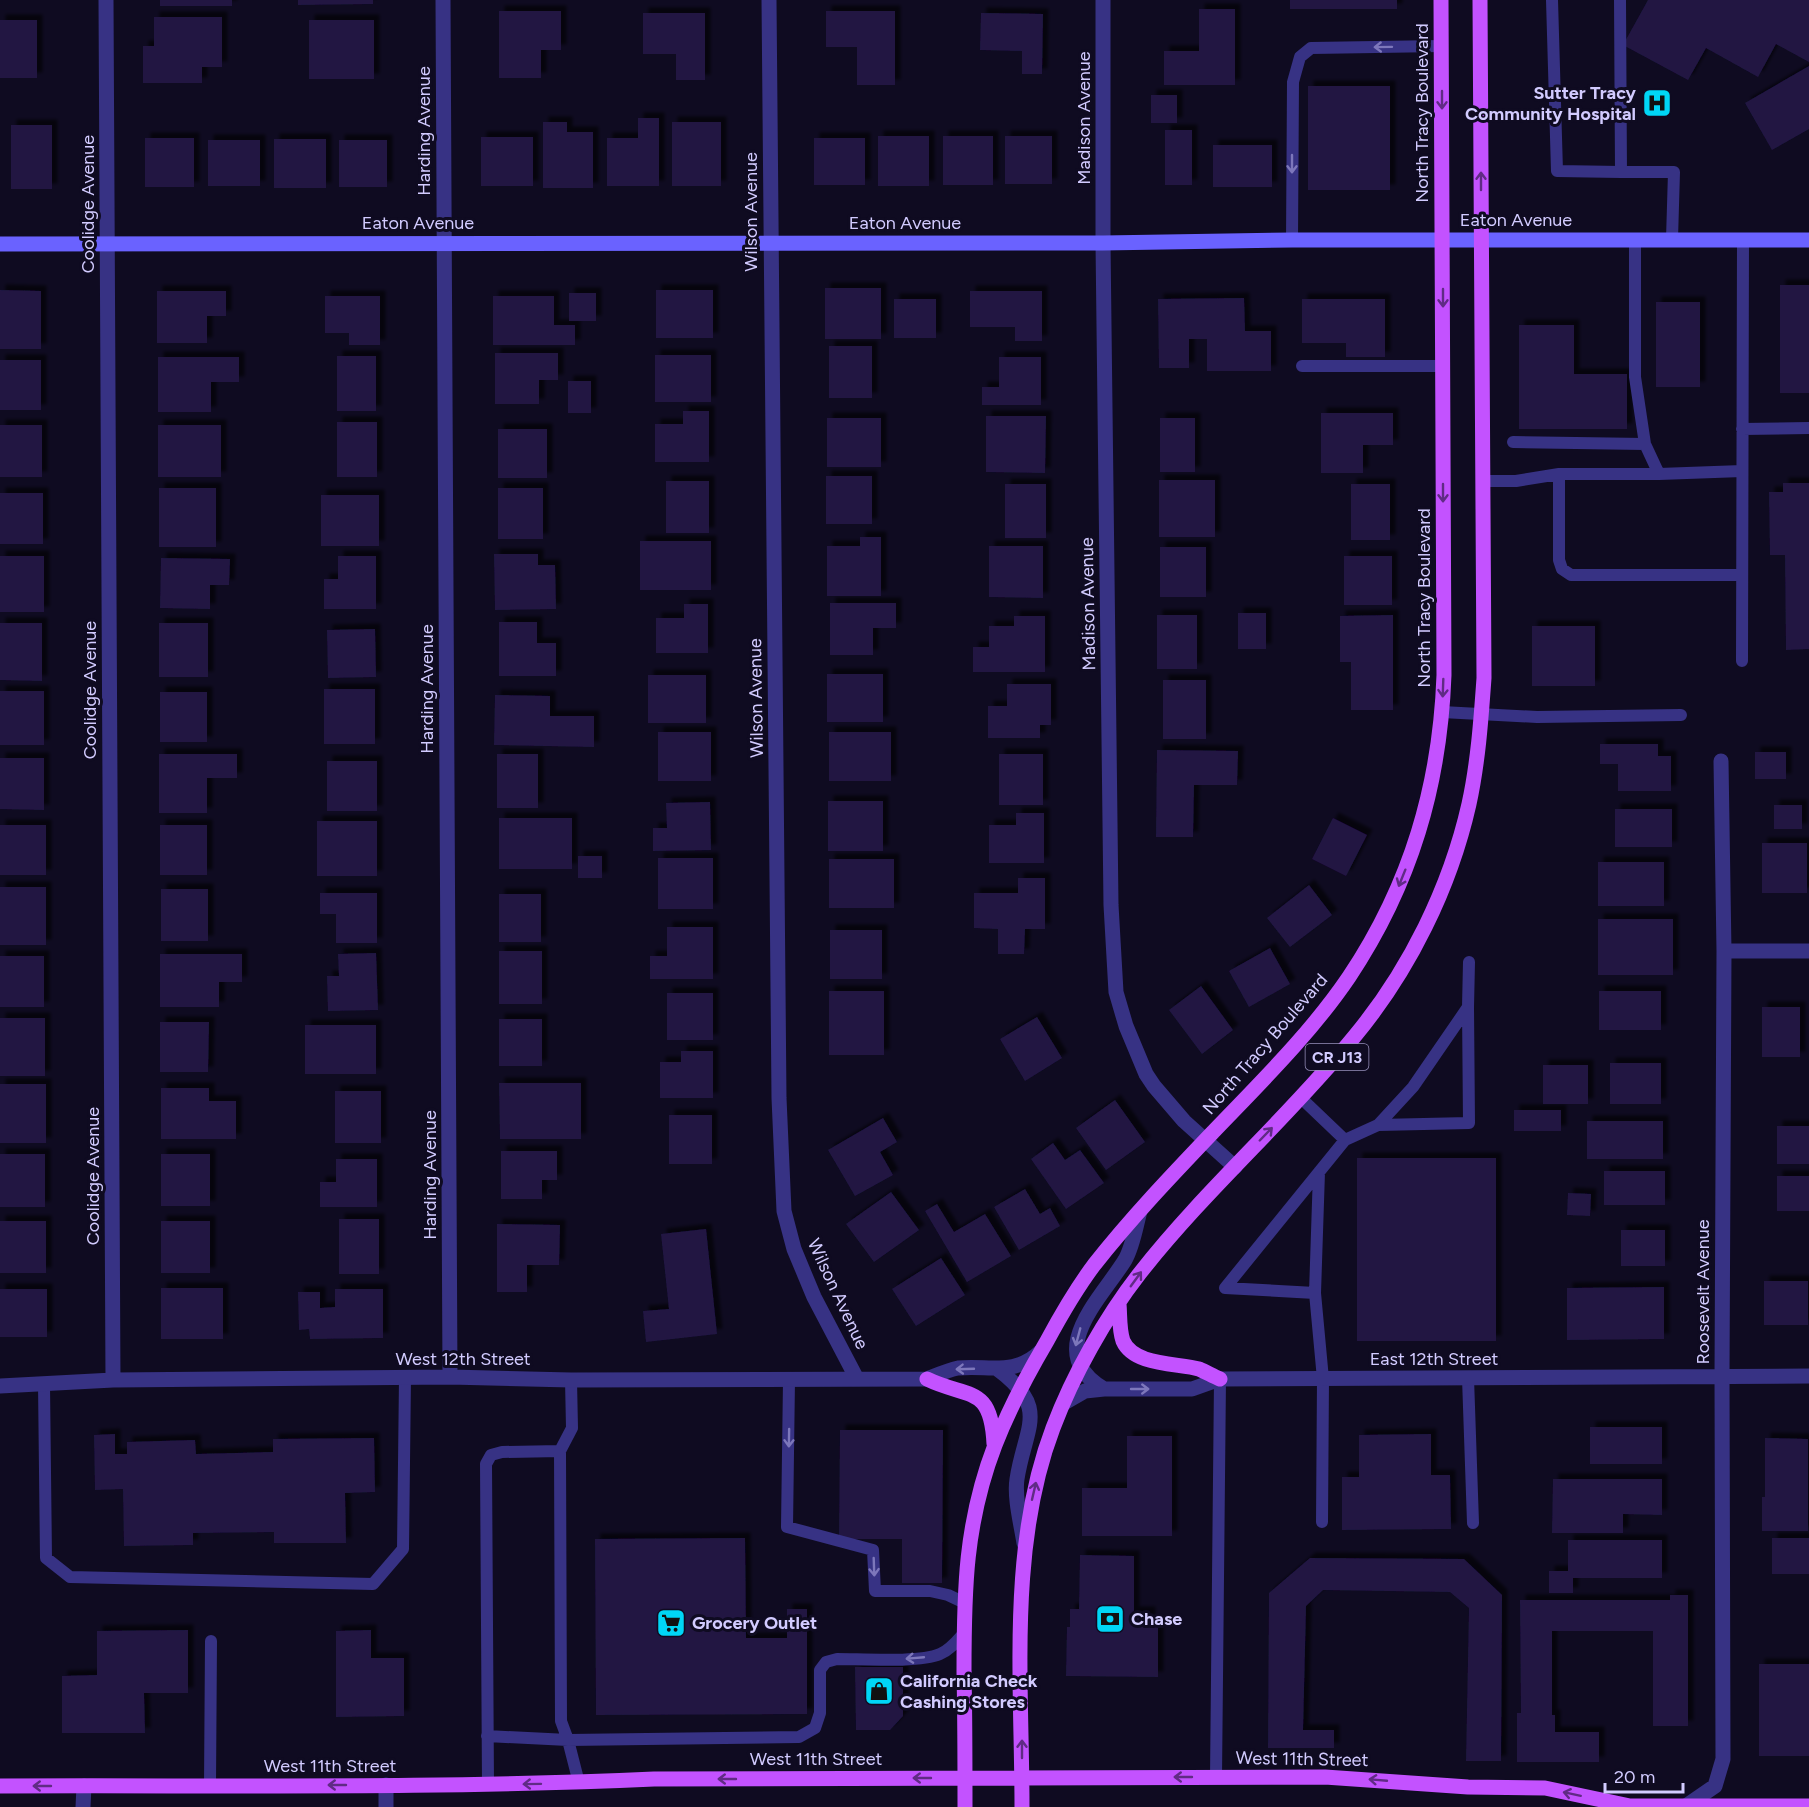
<svg xmlns="http://www.w3.org/2000/svg" width="1809" height="1807" viewBox="0 0 1809 1807" font-family="Figtree,sans-serif">
<style>
.building{fill:#201643;filter:url(#shadow)}
.lines{fill:none;stroke-linecap:round;stroke-linejoin:round}
.lane{stroke:#373284;stroke-width:12}
.street{stroke:#373284;stroke-width:15}
.secondary{stroke:#6a62ff;stroke-width:15}
.primary{stroke:#c352ff;stroke-width:15}
.oneway{stroke:#7d77bb}
.oneway2{stroke:#602b85}
.labels{text-anchor:middle;stroke-width:6;stroke-linejoin:round;paint-order:stroke}
.shield{fill:#0f0b21;stroke:#9891bc;stroke-width:1.5}
.shield-label{font-size:16px;font-weight:bold;fill:#d2cbff}
.poi-label{font-size:18px;font-weight:bold;fill:#d2cbff;stroke:#0f0b21;text-anchor:start}
.street-label{font-size:18px;fill:#d2cbff;stroke:#0f0b21}
</style>
<defs>
<filter id="shadow"><feDropShadow dx="5.5" dy="-5.5" stdDeviation="1.5" flood-color="#0009"/></filter>
</defs>
<rect width="100%" height="100%" fill="#0f0b21"/>
<!-- building -->
<path class="building" d="M160,0H232V6H160Z
M298,0H373V4L298,5Z
M1290,0H1397V9H1290Z
M1648,0H1809V62L1776,44L1758,77L1706,48L1688,80L1623,45Z
M1199,9H1235V85H1164V51H1199Z
M499,11H561V50H541V78H499Z
M826,11H895V85H857V47H826Z
M643,13H705V80H676V54H643Z
M981,13L1043,14L1042,74H1022V51L980,50Z
M154,17H222V67H202V83H143V46H154Z
M0,20H37V78H0Z
M309,20H374V79H309Z
M1809,66V129L1772,150L1745,103Z
M1308,86H1390V190H1308Z
M1151,95H1177V123H1151Z
M638,118H659V186H607V138H638Z
M543,122H567V132H593V188H543Z
M672,122H721V186H672Z
M11,125H52V189H11Z
M1165,130H1192V185H1165Z
M878,136H929V186H878Z
M943,136H993V185H943Z
M1005,136H1052V184H1005Z
M481,137H533V186H481Z
M145,138H194V187H145Z
M814,138H865V185H814Z
M274,139H326V188H274Z
M208,140H260V186H208Z
M339,140H387V187H339Z
M1213,145H1272V187H1213Z
M1780,285H1809V393H1780Z
M825,288H881V339H825Z
M0,290L41,291V349H0Z
M656,290H713V338H656Z
M157,291H226V316H207V343H157Z
M970,291H1042V341H1015V327H970Z
M569,293H596V321H569Z
M325,296H380V345H349V333H325Z
M493,296H554V325H575V345H493Z
M1244,298L1245,331H1271V371H1207V339H1189V368H1159L1158,299Z
M894,299H936V338H894Z
M1302,299H1385V357H1346V343H1302Z
M1656,302H1700V387H1656Z
M1519,325H1574V374H1627V429H1519Z
M829,346H872V398H829Z
M495,353H558V380H539V404H495Z
M655,355H711V402H655Z
M337,356H376V411H337Z
M158,357H239V382H211V412H158Z
M999,357H1041V405H982V387H999Z
M0,360H41V410H0Z
M568,381H591V413H568Z
M683,411H709V462H655V424H683Z
M1321,413H1393V445H1363V473H1321Z
M986,416H1046L1045,473L986,472Z
M827,418H881V467H827Z
M1160,418H1195V472H1160Z
M337,422H377V477H337Z
M0,425H42V477H0Z
M158,425H221V477H158Z
M498,429H547V478H498Z
M826,476H872V524H826Z
M1159,480H1215V537H1159Z
M666,481H709V533H666Z
M1783,483H1809V649L1786,650L1785,555H1770L1769,492H1783Z
M1005,484H1046V538H1005Z
M1351,484H1390V540H1351Z
M159,488H216V547H159Z
M498,488H543V539H498Z
M0,493H43V544H0Z
M321,495H379V546H321Z
M860,537H881V596H827V546H860Z
M640,541H711V590H640Z
M989,546H1043V598L989,597Z
M1160,547H1206V597H1160Z
M494,554H538V565H555L556,609L495,610Z
M0,556H44V612H0Z
M338,556H376V609H324V579H338Z
M1344,556H1392V605H1344Z
M161,558L230,559L229,585H210V609L160,608Z
M830,603H896V628H873V655H830Z
M684,604H708V653H656V618H684Z
M1238,613H1266V649H1238Z
M1157,615H1197V669H1157Z
M1393,615V710H1351V662H1340V616Z
M1014,616H1045V672H973V647H989V626H1014Z
M499,622H537V643H556V676H499Z
M0,623H42V681L0,680Z
M159,623H208V677H159Z
M1532,626H1595V686H1532Z
M375,629L376,677L328,678L327,630Z
M827,674H883V722H827Z
M648,675H706V723H648Z
M1163,680H1206V739H1163Z
M1007,684H1051V725H1040V738H988V706H1007Z
M324,689H375V744H324Z
M0,691H44V745H0Z
M160,692H207V742H160Z
M495,695L550,696V716H594V747L494,745Z
M658,732H711V781H658Z
M829,732H891V781H829Z
M1600,744H1658V756H1671V791H1618V764H1600Z
M1157,750L1238,751L1237,785H1194L1193,837H1156Z
M1755,752H1786V779H1755Z
M159,754H237V778H207V813H159Z
M497,754H538V808H497Z
M999,754H1043V805H999Z
M0,758H44V810L0,809Z
M327,761H377V811H327Z
M828,801H883V851H828Z
M710,802L711,850L653,851V828H667L666,803Z
M1774,805H1802V829H1774Z
M1615,809H1672V847H1615Z
M1016,813H1044V863H989V825H1016Z
M499,818H572V869H499Z
M1333,818L1367,835L1346,876L1312,859Z
M317,821H377V876H317Z
M0,825H46V875H0Z
M160,825H207V875H160Z
M1762,843H1807V893H1762Z
M578,856H602V878H578Z
M658,858H713V909H658Z
M829,859H894V908H829Z
M1598,862H1664V906H1598Z
M1018,878H1045V929H1025L1024,954H998V929L974,928V893H1018Z
M1309,885L1332,915L1290,947L1267,918Z
M0,887H46V945H0Z
M161,889H208V941H161Z
M320,893H377V943H336V914H320Z
M499,894H541V942H499Z
M1598,919H1673V975H1598Z
M667,927H713V979H650V956H667Z
M830,930H882V979H830Z
M1270,948L1290,984L1249,1007L1229,971Z
M499,951H542V1004H499Z
M376,953L378,1010L328,1011L327,976H339L338,954Z
M160,954H242V982H219V1007H160Z
M0,956H44V1007H0Z
M1201,986L1233,1030L1202,1054L1169,1010Z
M829,991H884V1055H829Z
M1599,991H1661V1030H1599Z
M667,993H713V1040H667Z
M1762,1007H1800V1057H1762Z
M1037,1017L1062,1058L1025,1081L1000,1039Z
M0,1018H45V1076H0Z
M499,1019H542V1066H499Z
M160,1022H209L208,1072H160Z
M305,1025H376V1074H305Z
M681,1051H713V1098H660V1062H681Z
M1610,1063H1661V1104H1610Z
M1543,1065H1588V1104H1543Z
M499,1083H581V1139H500Z
M0,1084H46V1143H0Z
M161,1088H209V1101H236V1139H161Z
M335,1091H381V1143H335Z
M1115,1100L1145,1142L1106,1170L1076,1128Z
M1514,1110H1561V1131H1514Z
M669,1115H712V1164H669Z
M883,1118L897,1142L880,1152L893,1175L855,1196L828,1150Z
M1587,1121H1663V1159H1587Z
M1777,1126H1809V1164H1777Z
M1053,1143L1065,1160L1080,1150L1104,1183L1066,1209L1031,1159Z
M501,1151H557V1180H542V1199H501Z
M0,1154H45V1207H0Z
M161,1154H210V1206H161Z
M1357,1158H1496V1341H1357Z
M336,1159H377V1207H320V1182H336Z
M1604,1171H1665V1205H1604Z
M1777,1176H1809V1211H1777Z
M1025,1189L1040,1214L1050,1208L1060,1226L1019,1250L994,1207Z
M891,1192L919,1230L874,1262L846,1224Z
M1568,1193L1591,1194L1590,1216L1567,1215Z
M937,1204L954,1232L985,1214L1011,1256L967,1282L925,1211Z
M339,1219H379V1274H339Z
M0,1221H46V1273H0Z
M161,1221H210V1273H161Z
M497,1224L560,1225L559,1265H527V1292H497Z
M706,1229L717,1334L646,1342L643,1311L669,1309L661,1234Z
M1621,1230H1665V1266H1621Z
M941,1258L965,1295L916,1326L892,1289Z
M1764,1281H1808V1325H1764Z
M1664,1287V1339L1567,1340V1288Z
M161,1288H223V1339H161Z
M0,1289H47V1337H0Z
M335,1289H383V1338L310,1339L309,1329L299,1330L298,1292H320V1308L335,1307Z
M1590,1427H1662V1464H1590Z
M840,1430H943L942,1583H902V1539H839Z
M115,1434V1454H127V1442L195,1440L196,1454L273,1452V1439L374,1438L375,1492L345,1493L346,1543H274V1532L193,1533V1545L124,1546L123,1489L95,1490L94,1435Z
M1431,1434V1475H1450L1451,1529L1342,1530V1477H1359V1435Z
M1127,1436H1172V1536H1082V1488H1127Z
M1765,1438L1808,1439V1531H1762V1497H1765Z
M1553,1479H1662V1515L1623,1514V1533H1552Z
M745,1538L746,1638H787V1609H807V1714L596,1715L595,1539Z
M1772,1538H1809V1574H1772Z
M1568,1540H1662V1578H1573V1593H1549V1571H1568Z
M1080,1555L1134,1556V1612H1150V1627H1158V1677L1066,1676L1067,1627H1070V1609H1079Z
M1310,1558L1464,1559L1502,1595L1501,1761H1466L1469,1608L1450,1592L1323,1590L1306,1606L1303,1730H1334V1748H1268L1269,1593Z
M1670,1595H1688V1726H1653V1631H1552V1715H1555V1732H1599V1762H1517V1713H1521L1520,1600H1670Z
M188,1630V1693H144L145,1733H62V1676L97,1675V1631Z
M371,1630V1658H404V1716L336,1717V1631Z
M1759,1664H1809V1756H1759Z
M855,1667H903V1716L890,1730H856Z"/>
<g class="lines">
<!-- lane -->
<path class="lane" d="M1552,0L1557,171L1621,172
M1620,0L1621,172H1674L1672,239
M1635,239V377L1645,444L1659,474L1742,471
M1292,240L1293,82L1300,57L1311,48L1441,46
M1302,366H1443
M1742,429L1809,428
M1513,442L1645,444
M1559,474V560L1562,569L1571,575H1742
M1484,481H1516L1559,474H1659
M1742,661L1743,240
M1442,712L1537,717L1681,715
M1301,1098L1345,1140L1378,1125L1413,1087L1468,1007L1469,962
M1378,1125L1469,1123L1468,1007
M1319,1172L1315,1293L1323,1379L1322,1522
M1315,1293L1225,1288L1345,1140
M1468,1378L1473,1523
M571,1380L572,1428L560,1451L561,1721L568,1740L579,1783
M789,1380L787,1527L873,1550L875,1591H930L948,1595L965,1603
M44,1384L46,1558L70,1577L373,1584L403,1549L405,1377
M487,1736L568,1740L799,1737L815,1728L820,1713V1670L826,1662L837,1659C862,1659 919,1663 940,1654C950,1650 957,1641 964,1633
M1216,1777L1220,1379
M488,1784L486,1464L491,1455L502,1452L560,1451
M210,1786L211,1641"/>
<!-- street -->
<path class="street" d="M106,0L113,1380
M443,0L450,1377
M769,0L779,1098L784,1211L794,1249L814,1297L857,1379
M1103,0V243L1111,905L1116,992L1126,1026L1146,1074L1154,1086L1184,1121L1235,1167
M1724,951H1809
M996,1368C1051,1408 1025,1426 1017,1479C1014,1497 1021,1524 1024,1543
M0,1386L113,1380L450,1377L571,1380L927,1379C937,1375 948,1370 958,1368C989,1365 1015,1376 1040,1352
M1104,1389C1042,1352 1101,1299 1125,1260C1133,1246 1136,1226 1140,1211
M1064,1403L1085,1391L1104,1389H1192L1220,1379L1809,1376
M386,1785V1807
M1686,1806L1715,1786L1723,1759L1722,1376L1724,951L1721,761
M83,1807L84,1786"/>
<!-- secondary -->
<path class="secondary" d="M0,244L1103,243L1292,240H1809"/>
<!-- primary -->
<path class="primary" d="M1119,1304C1120,1315 1119,1330 1123,1341C1134,1366 1178,1363 1199,1369C1206,1372 1213,1376 1220,1379
M927,1379C968,1399 991,1384 994,1444
M0,1786C218,1785 436,1789 654,1779L1325,1777L1468,1787L1545,1788L1630,1806H1809
M965,1807C965,1762 965,1717 964,1672C964,1590 965,1523 995,1445C1009,1409 1027,1375 1047,1341C1061,1315 1076,1289 1094,1265C1131,1218 1173,1174 1214,1131C1261,1082 1311,1033 1349,977C1411,884 1440,785 1444,675L1441,0
M1022,1807C1022,1683 1008,1546 1053,1428C1073,1375 1105,1318 1140,1273C1206,1189 1287,1119 1354,1037C1409,971 1450,888 1469,804C1478,763 1481,720 1484,678L1480,0"/>
</g>
<!-- one-way arrows -->
<defs><path id="oneway-shaft" d="M-6 0H5M1.5-3L5.5 0L1.5 3" fill="none" stroke-width="1.6" stroke-linecap="round" stroke-linejoin="round" transform="scale(1.5)"/></defs>
<g class="oneway">
<use href="#oneway-shaft" transform="translate(1383 47) rotate(179)"/>
<use href="#oneway-shaft" transform="translate(1292 164) rotate(90)"/>
<use href="#oneway-shaft" transform="translate(1078 1337) rotate(105)"/>
<use href="#oneway-shaft" transform="translate(965 1369) rotate(178)"/>
<use href="#oneway-shaft" transform="translate(1140 1389)"/>
<use href="#oneway-shaft" transform="translate(789 1438) rotate(91)"/>
<use href="#oneway-shaft" transform="translate(874 1567) rotate(88)"/>
<use href="#oneway-shaft" transform="translate(915 1658) rotate(175)"/>
</g>
<g class="oneway2">
<use href="#oneway-shaft" transform="translate(1442 100) rotate(90)"/>
<use href="#oneway-shaft" transform="translate(1481 181) rotate(-90)"/>
<use href="#oneway-shaft" transform="translate(1443 298) rotate(90)"/>
<use href="#oneway-shaft" transform="translate(1443 493) rotate(90)"/>
<use href="#oneway-shaft" transform="translate(1443 688) rotate(92)"/>
<use href="#oneway-shaft" transform="translate(1402 878) rotate(112)"/>
<use href="#oneway-shaft" transform="translate(1266 1134) rotate(-46)"/>
<use href="#oneway-shaft" transform="translate(1136 1279) rotate(-54)"/>
<use href="#oneway-shaft" transform="translate(1034 1491) rotate(-77)"/>
<use href="#oneway-shaft" transform="translate(1022 1749) rotate(-90)"/>
<use href="#oneway-shaft" transform="translate(1183 1777) rotate(180)"/>
<use href="#oneway-shaft" transform="translate(922 1778) rotate(180)"/>
<use href="#oneway-shaft" transform="translate(727 1779) rotate(180)"/>
<use href="#oneway-shaft" transform="translate(1378 1780) rotate(-175)"/>
<use href="#oneway-shaft" transform="translate(532 1784) rotate(179)"/>
<use href="#oneway-shaft" transform="translate(337 1785) rotate(180)"/>
<use href="#oneway-shaft" transform="translate(42 1786) rotate(180)"/>
<use href="#oneway-shaft" transform="translate(1572 1794) rotate(-168)"/>
</g>
<!-- icons -->
<defs>
<g id="hospital-square" transform="scale(1.5)"><rect x="-9" y="-9" width="18" height="18" rx="4" fill="#00d6f6" stroke="#0f0b21"/><path d="M-5-5h3v3.5h4V-5h3V5h-3V1.5h-4V5h-3Z" fill="#111"/></g>
<g id="bank-square" transform="scale(1.5)"><rect x="-9" y="-9" width="18" height="18" rx="4" fill="#00d6f6" stroke="#0f0b21"/><path d="M-6-4H6V4H-6ZM0-2.3a2.3 2.3 0 1 0 0 4.6a2.3 2.3 0 1 0 0-4.6Z" fill="#111"/></g>
<g id="supermarket-square" transform="scale(1.5)"><rect x="-9" y="-9" width="18" height="18" rx="4" fill="#00d6f6" stroke="#0f0b21"/><path d="M-6-5.5h2.5l.6 2H6L4.5 2H-2.5L-4.4-4H-6ZM-1.5 3.2a1.3 1.3 0 1 0 .1 0ZM3 3.2a1.3 1.3 0 1 0 .1 0Z" fill="#111"/></g>
<g id="shop-square" transform="scale(1.5)"><rect x="-9" y="-9" width="18" height="18" rx="4" fill="#00d6f6" stroke="#0f0b21"/><path d="M-5-2.5h2.3a2.7 3.5 0 0 1 5.4 0H5L5.5 6h-11ZM-1.5-2.5h3a1.5 2.3 0 0 0-3 0Z" fill="#111"/></g>
</defs>
<g fill-rule="evenodd">
<use href="#hospital-square" x="1657" y="103"/>
<use href="#bank-square" x="1110" y="1619"/>
<use href="#supermarket-square" x="671" y="1623"/>
<use href="#shop-square" x="879" y="1691"/>
</g>
<g class="labels">
<!-- shield labels -->
<rect class="shield" x="1305.5" y="1044" width="63" height="26" rx="4.5"/>
<g class="shield-label">
<text x="1337" y="1063">CR J13</text>
</g>
<!-- poi labels -->
<g class="poi-label">
<text x="1636" y="99" text-anchor="end">Sutter Tracy<tspan x="1636" dy="21">Community Hospital</tspan></text>
<text x="1131" y="1625">Chase</text>
<text x="692" y="1629">Grocery Outlet</text>
<text x="900" y="1687">California Check<tspan x="900" dy="21">Cashing Stores</tspan></text>
</g>
<!-- street labels -->
<g class="street-label">
<text transform="translate(1422 113) rotate(-90)" y="6">North Tracy Boulevard</text>
<text transform="translate(1084 118) rotate(-90)" y="6">Madison Avenue</text>
<text transform="translate(424 131) rotate(-90)" y="6">Harding Avenue</text>
<text transform="translate(88 204) rotate(-90)" y="6">Coolidge Avenue</text>
<text transform="translate(751 212) rotate(-90)" y="6">Wilson Avenue</text>
<text x="1516" y="226">Eaton Avenue</text>
<text x="418" y="229">Eaton Avenue</text>
<text x="905" y="229">Eaton Avenue</text>
<text transform="translate(1424 598) rotate(-90)" y="6">North Tracy Boulevard</text>
<text transform="translate(1088 604) rotate(-91)" y="6">Madison Avenue</text>
<text transform="translate(427 689) rotate(-90)" y="6">Harding Avenue</text>
<text transform="translate(90 690) rotate(-90)" y="6">Coolidge Avenue</text>
<text transform="translate(756 698) rotate(-91)" y="6">Wilson Avenue</text>
<text transform="translate(1265 1044) rotate(-49)" y="6">North Tracy Boulevard</text>
<text transform="translate(430 1175) rotate(-90)" y="6">Harding Avenue</text>
<text transform="translate(93 1176) rotate(-90)" y="6">Coolidge Avenue</text>
<text transform="translate(1703 1292) rotate(-90)" y="6">Roosevelt Avenue</text>
<text transform="translate(838 1294) rotate(65)" y="6">Wilson Avenue</text>
<text x="463" y="1365">West 12th Street</text>
<text x="1434" y="1365">East 12th Street</text>
<text x="816" y="1765">West 11th Street</text>
<text transform="translate(1302 1759) rotate(1)" y="6">West 11th Street</text>
<text x="330" y="1772">West 11th Street</text>
</g>
</g>
<!-- scale -->
<path d="M1605 1783v9h78v-9" fill="none" stroke="#d2cbff" stroke-width="3"/>
<text x="1614" y="1783" font-size="18" fill="#d2cbff" stroke="#0f0b21" stroke-width="4.5" paint-order="stroke">20 m</text>
</svg>
